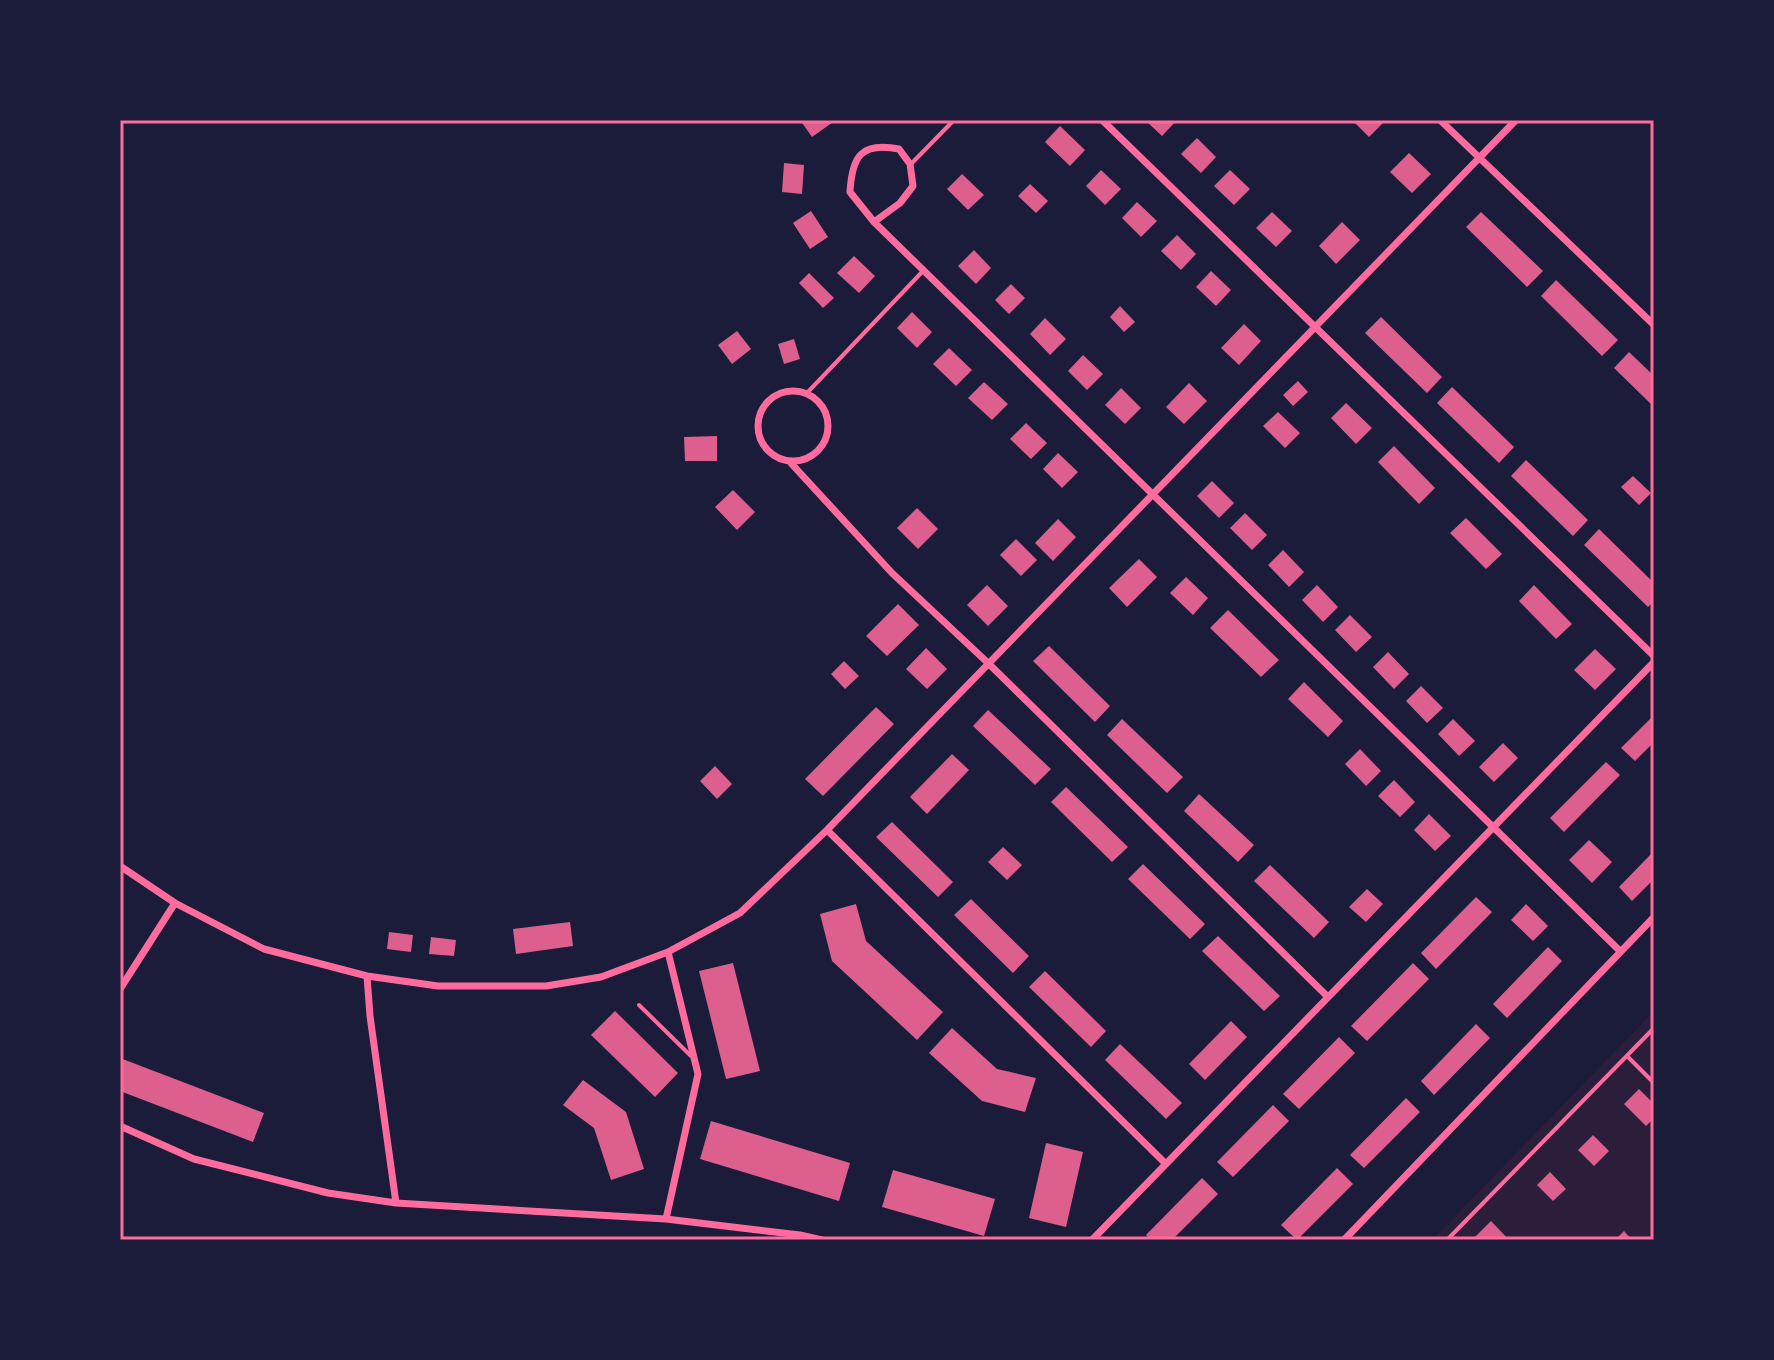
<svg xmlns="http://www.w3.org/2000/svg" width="1774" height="1360" viewBox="0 0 1774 1360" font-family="Spectral,serif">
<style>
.green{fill:#2a1e3b}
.building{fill:#dd5f8e}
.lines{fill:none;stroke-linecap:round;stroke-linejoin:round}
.service{stroke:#ff6b9d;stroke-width:4}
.minor{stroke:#ff6b9d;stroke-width:7}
.neatline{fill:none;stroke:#ff6b9d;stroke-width:3}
</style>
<rect width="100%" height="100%" fill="#1b1b3a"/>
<!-- green -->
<path class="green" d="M1654,1011V1240H1432Z"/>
<!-- building -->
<path class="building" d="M800,120H836L812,137Z
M1145,120H1177L1162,136Z
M1352,120H1386L1369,137Z
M1060,126L1085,150L1070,166L1045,142Z
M1197,138L1216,157L1201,173L1181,154Z
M1409,153L1431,174L1412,193L1390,172Z
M784,163L804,165L802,194L782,192Z
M1101,170L1121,189L1105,205L1086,186Z
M1230,170L1250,189L1234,205L1214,186Z
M962,174L984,195L968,210L947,189Z
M1030,184L1048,201L1036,213L1018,196Z
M1137,202L1157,221L1141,237L1122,218Z
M811,211L828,237L810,249L793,223Z
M1272,212L1292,231L1276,247L1256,228Z
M1481,212L1543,271L1527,287L1466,227Z
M1342,222L1360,240L1336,264L1319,246Z
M1177,235L1196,254L1181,270L1161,251Z
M974,250L991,268L976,284L958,266Z
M854,256L875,276L859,293L837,273Z
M1211,271L1231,290L1216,306L1196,287Z
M809,273L834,298L823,308L799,283Z
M1556,280L1618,340L1602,356L1541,296Z
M1011,284L1025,298L1009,314L995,300Z
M1120,306L1135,322L1124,332L1110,317Z
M912,312L932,332L917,348L897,328Z
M1381,317L1442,377L1427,393L1365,333Z
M1045,318L1066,339L1050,355L1030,334Z
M1244,324L1261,341L1239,365L1221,348Z
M737,331L751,349L732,364L718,345Z
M794,339L800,359L784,364L778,344Z
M949,348L972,370L956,386L933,364Z
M1629,352L1654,376V407L1614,368Z
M1083,355L1103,374L1087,390L1068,371Z
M1298,381L1308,392L1293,406L1283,395Z
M984,382L1008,404L992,420L968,398Z
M1189,383L1207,401L1184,424L1166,407Z
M1452,387L1514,447L1499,463L1437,403Z
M1121,388L1141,408L1125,424L1105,405Z
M1346,403L1372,428L1356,444L1331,418Z
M1278,412L1300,433L1285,448L1263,426Z
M1026,423L1047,443L1031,459L1010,439Z
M717,436V461H685L684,437Z
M1394,446L1435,488L1419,504L1378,462Z
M1058,453L1078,472L1062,488L1043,469Z
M1526,460L1588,520L1573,536L1511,476Z
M1633,476L1651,493L1639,505L1621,487Z
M1212,481L1234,503L1219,518L1197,496Z
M733,490L755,512L737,530L715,507Z
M917,508L938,529L918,549L897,528Z
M1245,513L1267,535L1252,550L1230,528Z
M1466,518L1502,554L1486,569L1450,533Z
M1058,519L1076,537L1053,561L1035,543Z
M1599,529L1654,583V601L1648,607L1584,545Z
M1016,539L1037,560L1021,576L1000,555Z
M1283,550L1304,572L1289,587L1268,565Z
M1139,559L1157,577L1127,607L1109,588Z
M1186,577L1208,598L1193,615L1170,593Z
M987,585L1008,606L988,626L967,605Z
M1317,585L1338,607L1323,622L1302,600Z
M1534,585L1572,624L1556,639L1519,601Z
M898,604L919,625L887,656L866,636Z
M1228,610L1279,660L1261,677L1210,628Z
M1350,615L1372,637L1356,652L1335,630Z
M1049,646L1110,706L1095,722L1033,661Z
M926,648L947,669L927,689L906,669Z
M1595,649L1616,669L1595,690L1574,670Z
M1388,652L1409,674L1394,689L1373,667Z
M844,661L859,676L845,689L831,674Z
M1304,682L1343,721L1328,737L1288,699Z
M1421,686L1443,708L1427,723L1406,701Z
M876,707L894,724L823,796L805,779Z
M988,710L1051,769L1035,785L973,726Z
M1654,715V742L1635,761L1621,748Z
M1122,719L1183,777L1167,793L1107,735Z
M1453,719L1475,741L1459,756L1438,734Z
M1503,743L1518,758L1494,782L1479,767Z
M1360,749L1381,771L1366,786L1345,764Z
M952,754L969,770L927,814L910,797Z
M1606,762L1620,775L1564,832L1550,818Z
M715,766L732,784L717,799L700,781Z
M1394,780L1415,802L1400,817L1378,796Z
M1066,787L1128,847L1112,862L1051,802Z
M1199,794L1254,845L1238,862L1184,811Z
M1429,814L1451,836L1435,851L1414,830Z
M892,822L953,882L938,897L876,837Z
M1589,840L1612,862L1592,883L1569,860Z
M1003,847L1022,865L1007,880L988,862Z
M1654,851V879L1632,901L1619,887Z
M1143,864L1205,924L1190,939L1128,879Z
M1270,865L1329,922L1314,938L1254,881Z
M1367,889L1383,904L1366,922L1349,907Z
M1476,897L1492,912L1436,969L1421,953Z
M971,899L1029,956L1013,973L954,915Z
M856,904L866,941L943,1012L917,1040L832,961L820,914Z
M1526,904L1548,926L1533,941L1511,920Z
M570,922L573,946L516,954L513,929Z
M389,932L413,935L411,952L387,949Z
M1218,936L1280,996L1264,1011L1202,951Z
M431,937L456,940L454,956L429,954Z
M1548,947L1562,961L1507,1018L1493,1004Z
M733,963L760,1071L726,1079L699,971Z
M1413,963L1429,979L1367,1041L1351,1026Z
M1045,971L1106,1031L1091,1047L1029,987Z
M615,1011L678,1073L655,1097L591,1035Z
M1231,1021L1247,1037L1205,1080L1189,1064Z
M1476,1024L1490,1038L1434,1095L1421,1081Z
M952,1028L997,1069L1036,1078L1025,1112L982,1101L929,1053Z
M1339,1037L1355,1053L1299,1109L1283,1094Z
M1120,1044L1182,1103L1166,1119L1105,1060Z
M120,1058L264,1113L253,1142L120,1091Z
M583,1080L626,1112L644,1169L611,1180L594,1128L563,1105Z
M1639,1089L1654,1104V1118L1646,1126L1624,1104Z
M1406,1098L1420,1112L1364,1168L1350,1155Z
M1273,1105L1289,1121L1233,1177L1217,1162Z
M711,1121L850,1163L839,1201L700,1159Z
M1593,1135L1609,1151L1594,1166L1578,1150Z
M1046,1143L1083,1152L1066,1227L1029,1218Z
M1337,1168L1353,1184L1297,1240L1281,1225Z
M893,1170L995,1199L984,1236L882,1207Z
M1550,1172L1566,1189L1553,1201L1537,1185Z
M1202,1178L1218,1194L1172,1240H1151L1146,1235Z
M1491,1221L1509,1240H1472Z
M1624,1231L1632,1240H1615Z"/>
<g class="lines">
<!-- service -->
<path class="service" d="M911,164L954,120
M807,393L922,272
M639,1005L691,1056
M1627,1056L1654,1083
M1447,1240L1654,1028"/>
<!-- minor -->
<path class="minor" d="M1102,120L1654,656
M1440,120L1654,325
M874,222L900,203L913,186L910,164L899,149C861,142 852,156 850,192L874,222L1620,951
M758 426a35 35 0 1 1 70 0a35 35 0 1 1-70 0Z
M789,461L892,573L988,663L1328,997
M827,830L1165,1163
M120,866L175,903L264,949L367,976L438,986H546L601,977L668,952L740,913L827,830L1516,120
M367,976L370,1016L396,1203
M120,989L175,903
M120,1126L194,1159L328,1193L396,1203L666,1219L800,1235L822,1240
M666,1219L698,1074L668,952
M1092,1240L1654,662
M1344,1240L1654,917"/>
</g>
<!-- border -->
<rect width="1774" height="1360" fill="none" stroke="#1b1b3a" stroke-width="244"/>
<rect x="122" y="122" width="1530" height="1116" class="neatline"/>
</svg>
